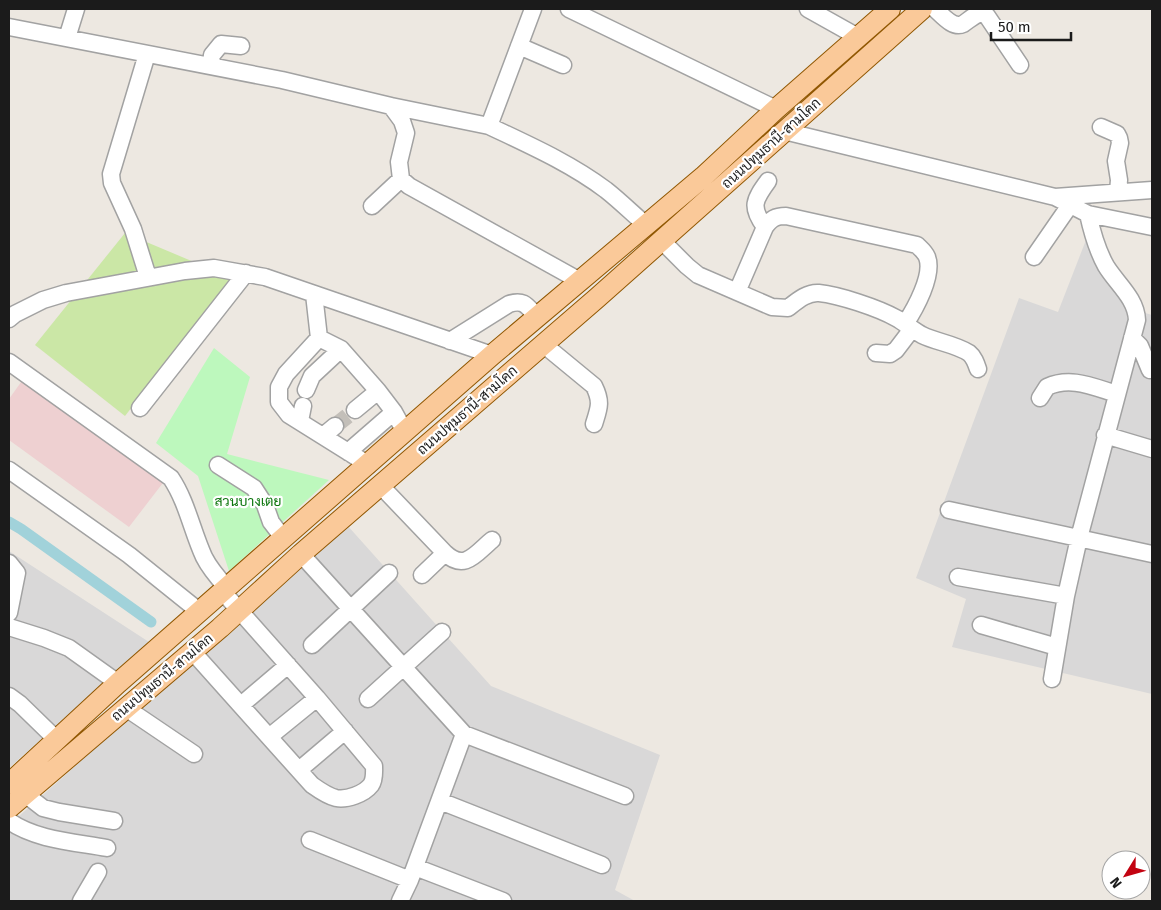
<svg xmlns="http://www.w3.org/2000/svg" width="1161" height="910" viewBox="0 0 1161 910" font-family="'Fira Sans',Sarabun,sans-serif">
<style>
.residential{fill:#d9d8d8}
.commercial{fill:#eed0d1}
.grass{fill:#cbe7a6}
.park{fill:#bdf8bd}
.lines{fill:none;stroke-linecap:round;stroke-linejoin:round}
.canal{stroke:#a1d2da;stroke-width:11}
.minor-tunnel{stroke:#c3bfb9;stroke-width:16;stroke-dasharray:16 8;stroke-linecap:butt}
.minor-casing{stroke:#a2a2a2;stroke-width:19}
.major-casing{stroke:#905702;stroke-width:22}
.minor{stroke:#fff;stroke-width:16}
.major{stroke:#fac999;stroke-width:20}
.labels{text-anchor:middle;stroke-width:4.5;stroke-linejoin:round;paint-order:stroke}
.street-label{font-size:14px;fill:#1b1b1b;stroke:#fff}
.park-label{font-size:14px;fill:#0d760e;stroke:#fff}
</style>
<rect width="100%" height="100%" fill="#ede8e1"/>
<!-- residential -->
<path class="residential" d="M1086,240L1135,310L1152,315V694L952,647L966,599L916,578L1019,298L1058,312Z
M347,525L491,686L660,755L615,890L635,901H9V825Z
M9,551L149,642L9,768Z"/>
<!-- commercial -->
<path class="commercial" d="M29,371L169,475L129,527L9,440V399Z"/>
<!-- grass -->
<path class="grass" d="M125,233L232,278L125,416L35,345Z"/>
<!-- park -->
<path class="park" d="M214,348L250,377L227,454L329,480L229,571L198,476L156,443Z"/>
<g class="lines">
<!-- canal -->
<path class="canal" d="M9,522L21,529L151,622"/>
<!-- minor-tunnel -->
<path class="minor-tunnel" d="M335,426L355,410"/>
<!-- minor casing -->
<g class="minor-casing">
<path id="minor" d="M569,9L776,109
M808,9L858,37
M935,9C942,15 953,29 963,24C969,20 974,15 981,13L987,16L1020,65
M9,27L282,80L391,106L402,121L406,133L399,162L401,179L409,186L580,281
M67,38L76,9
M519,46L563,65
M147,54L111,174L112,183L133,229L148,277
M211,66L212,55L221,44L241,46
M391,106L489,126L533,9
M489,126C529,145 570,163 606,190C620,201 633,214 646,225
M1101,127L1117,134L1119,138L1120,143L1116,161L1119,180L1118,192
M784,131L1055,197L1088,214L1152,227
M1055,197L1152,190
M372,206L401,179
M765,227C750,207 754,200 768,181
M662,241L687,266L698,275L772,307L788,308C797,301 807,292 819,293C839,295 878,308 896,318C905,323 913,330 922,335C936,342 955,344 969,353C974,357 976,363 978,369
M1034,257L1070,205
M737,292L765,227C771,219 775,216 786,216L917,245C921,249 925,252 927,257C934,275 915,309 905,324
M314,294L319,338
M9,319L15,314L43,300L66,293L185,271L214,268L265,277L492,355
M1132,338L1140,346L1150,370
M450,341L509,304C524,299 527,306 537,317
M543,344L594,386C602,402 599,408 594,424
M876,353L890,354L896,350L912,329
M9,362L171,478C187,502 192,531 204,557C210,569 218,578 227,588
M306,390L312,376L341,349
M1040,398L1047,387C1071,376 1093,387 1117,394
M140,408L246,273
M355,410L378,391
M300,421L303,406
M1105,435L1152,449
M323,436L335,426
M348,452L394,412
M218,465L254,488L265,505L271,522L284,539
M369,465L289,415L279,402V387L286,374L319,338L341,349L378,391L394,412L405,432
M9,470L129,555L200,612
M380,485L445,553C465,572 476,553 492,540
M949,510L1152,554
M301,554L464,734L410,880L400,901
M9,563L17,573L9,613
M422,575L445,553
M958,577L1066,596
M981,625L1057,647
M9,627L44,638L69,648L118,683
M312,645L389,573
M192,651L312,785C319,790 327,796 336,798C347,800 364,794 371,785C375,779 374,772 374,766L317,698L223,592
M1052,679L1066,596L1079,538L1137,320C1136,298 1117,284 1106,266C1097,250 1092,232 1088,214
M9,696L20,704L57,740
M368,699L442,632
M241,705L288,665
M126,708L194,754
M464,734L625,796
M269,737L317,698
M299,770L345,731
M25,794L43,808L59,812L114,821
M440,801L602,865
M9,821C36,840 74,842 107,848
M310,840L410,880
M415,867L503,901
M81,901L98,872"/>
</g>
<!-- major casing -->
<g class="major-casing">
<path id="major" d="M9,784L118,683L492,355L703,177L776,109L890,9
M9,808L220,628L301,554L597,298L922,9"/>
</g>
<!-- minor -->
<use href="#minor" class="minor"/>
<!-- major -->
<use href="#major" class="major"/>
</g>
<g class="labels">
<!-- street labels -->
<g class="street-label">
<text transform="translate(771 143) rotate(-42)" y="5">ถนนปทุมธานี-สามโคก</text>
<text transform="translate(467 410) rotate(-41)" y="5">ถนนปทุมธานี-สามโคก</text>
<text transform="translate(162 677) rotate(-40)" y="5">ถนนปทุมธานี-สามโคก</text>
</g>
<!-- park labels -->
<g class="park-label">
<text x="248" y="506">สวนบางเตย</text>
</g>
</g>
<!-- border -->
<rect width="1161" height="910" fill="none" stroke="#1b1b1b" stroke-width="20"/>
<!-- north arrow -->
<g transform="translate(1126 875) rotate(233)"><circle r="24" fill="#ffffff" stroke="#a4a4a4"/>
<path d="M0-4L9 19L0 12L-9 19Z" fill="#c30311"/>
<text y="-8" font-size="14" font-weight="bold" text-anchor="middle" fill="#1b1b1b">N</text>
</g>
<!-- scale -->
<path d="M991 32v8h80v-8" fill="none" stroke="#1b1b1b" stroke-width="2.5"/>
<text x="998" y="32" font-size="15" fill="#1b1b1b" stroke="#ffffff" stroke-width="4" paint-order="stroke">50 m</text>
</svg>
